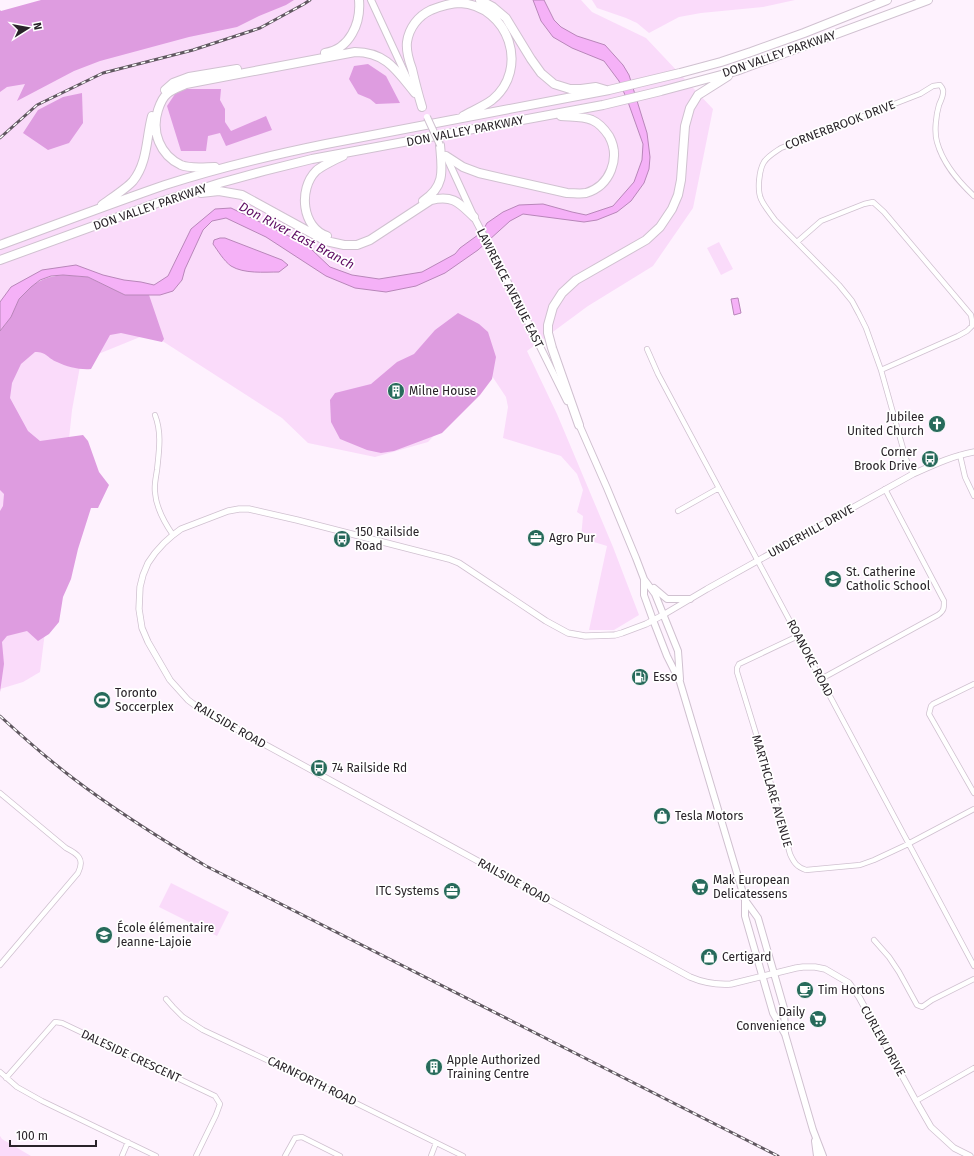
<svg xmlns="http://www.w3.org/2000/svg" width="974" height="1156" viewBox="0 0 974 1156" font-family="'Fira Sans',sans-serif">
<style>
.green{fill:#fadbfa}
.forest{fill:#de9ce0}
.water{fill:#f5b1f7;stroke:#b886b9}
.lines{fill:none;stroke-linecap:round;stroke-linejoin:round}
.minor-casing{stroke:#d0c1d0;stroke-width:6}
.tertiary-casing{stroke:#d0c1d0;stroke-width:7}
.secondary-casing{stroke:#d0c1d0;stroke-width:8}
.motorway-casing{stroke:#d0c1d0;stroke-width:10}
.minor{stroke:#fff;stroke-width:4.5}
.tertiary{stroke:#fff;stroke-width:5.5}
.secondary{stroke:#fff;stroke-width:6}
.motorway{stroke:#fff;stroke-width:8}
.rail-casing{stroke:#605860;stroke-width:3}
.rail{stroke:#fff;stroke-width:1.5;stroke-dasharray:4.5;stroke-linecap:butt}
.secondary-bridge-casing{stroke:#d0c1d0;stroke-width:8;stroke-linecap:butt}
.secondary-bridge{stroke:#fff;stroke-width:6}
.labels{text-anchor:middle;stroke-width:3.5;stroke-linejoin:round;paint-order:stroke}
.street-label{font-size:12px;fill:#292329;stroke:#fff}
.poi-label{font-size:12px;fill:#292329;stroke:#fff;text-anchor:start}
.water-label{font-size:13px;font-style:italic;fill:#5e0d63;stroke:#fff}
</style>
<rect width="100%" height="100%" fill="#fef2fe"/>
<!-- green -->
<path class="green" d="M132,0H581L592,12L646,38L713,109L693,208L653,266L588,306L527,351L557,414L613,547L639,615L614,630H589L607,546L581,538L583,516L577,512L583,490L577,474L561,456L503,438L508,407L506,397L492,376L482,384L428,442L375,457L308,443L282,418L150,333L81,361L72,410L69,439L40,672L23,682L0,689V57Z
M592,0H795L763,7L701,13L679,17L649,33L637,23L626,18L597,8Z
M719,242L733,269L721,275L707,248Z
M171,883L229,912L217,936L159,907Z
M0,1136L2,1139L31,1156H0Z"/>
<!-- forest -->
<path class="forest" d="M41,0H294L286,5L259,16L237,27L189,37L100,61L74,71L17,101L25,84L7,87L0,92V10L1,11Z
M368,64L386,76L400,103L376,104L370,99L358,94L349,79L354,66Z
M184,89H221L220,100L225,109V122L231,131L266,116L272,130L226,146L220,133L208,136L206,151H181L167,106L175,94Z
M82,93L83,123L69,143L48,150L23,133L38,110L63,97Z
M63,275L88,277L125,295H149L164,339L162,342L121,333L110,335L91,369C80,370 67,367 57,362C47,358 47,352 35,352L21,364L12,383L10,398L28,431L40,441L83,435L88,441L99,472L109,485L98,508H91L78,549L71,579L63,597L59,622L49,634L38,641L27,631L7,636L2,642L4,664L0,692V511L3,506L4,494L0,490V331C4,326 8,321 11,315C14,310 16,303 20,298C31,283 44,277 63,275Z
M458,313L479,324L488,332L496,357L492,379L480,395L442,433L394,451L381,453L367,450L340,439L331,422L330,400L335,393L371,384L397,362L414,354L435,330Z"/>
<!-- water -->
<path class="water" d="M533,0H544L554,20L561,27L577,36L605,45L623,65L629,75L647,133L650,157L649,169L644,183L631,201L617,212L597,220L584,222L523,214L510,221L478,250L445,273L416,286L386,292L355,288L326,276L266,237L226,218L212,221L203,230L185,269L182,280L173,291L160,295H125L88,277L63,275L51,276L40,280L31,287L19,299L11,317L0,331V302L11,287L42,270L76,265L103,275L124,280L141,282L154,285L168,276L191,229L215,209L231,208L291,237L310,248L330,267L352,275L379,279L422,272L455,254L460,248L482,232L487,223L503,212L519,205L543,204L572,212L586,215L613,206L634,182L642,160L643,144L628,102L619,81L604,61L572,48L553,37L541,21Z
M220,238H225L282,260L288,265L279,272C264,272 244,274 231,266C224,261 218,251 213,244L214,240Z
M738,298L741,313L734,315L731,299Z"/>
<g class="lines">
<!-- minor casing -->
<g class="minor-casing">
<path id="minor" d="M797,242L821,221L864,204L873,202L884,212L971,315L972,321V326L967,331L958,336L881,370
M647,349L658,374L974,966
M155,415C162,433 159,451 157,470C156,477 154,485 155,492C156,508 164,522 173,535
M960,455L965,477L974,496
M913,474L906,459L881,370L866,328L859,314L852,301L839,285L775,220C770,213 764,206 761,199C757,190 759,170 764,162C768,156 775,152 781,148L920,94L933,86L940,85C942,87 942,87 943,90C944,95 941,100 939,105C936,115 934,132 937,142C943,164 958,181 974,196
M678,511L719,488
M798,636L739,664L737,668V672L766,766L790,854C794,863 797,867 806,870L860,865L874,860L904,846L974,809
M821,679L938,615C944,611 944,608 944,601L885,489
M974,684L933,704L931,706L929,714L974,793
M0,793L66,848C78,854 85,859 78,873L0,965
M874,940L889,957L899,972L917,1005L922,1007L932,1000L974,979
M166,999L173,1007L183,1017L203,1030L303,1077L463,1156
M0,1072L17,1087L42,1101L156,1156
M6,1078L55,1022L62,1023L215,1096L220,1104L216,1115L196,1156
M916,1101L974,1068
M122,1156L128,1142
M285,1156L295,1138L302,1137L340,1156
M431,1156L436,1143"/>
</g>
<!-- tertiary casing -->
<g class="tertiary-casing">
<path id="tertiary" d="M970,1156L954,1148L931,1127L916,1101L859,997L849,983L825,969L815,967H803L796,968L731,984C715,985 704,983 690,977L200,709L188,700L170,680L148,642L142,628L139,609L140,587L143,575L148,563L155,553L164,543L173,535L181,529L228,511L239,509H249L297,520L449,559L459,563L546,621L568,633L585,636L615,635L622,633L646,624L663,615L707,589L913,474C933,465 952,456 974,452"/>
</g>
<!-- secondary casing -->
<g class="secondary-casing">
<path id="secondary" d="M371,0L409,82
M446,156L474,217L514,294L567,401
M578,422L607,488L636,558L644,579V595L653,620L667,656L680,682L745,900L758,918L784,1008L785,1034
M644,579L655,594L678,651L680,679
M654,588L667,599H690
M745,900V916L773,1013L785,1034L813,1130L823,1156
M815,1141L817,1156"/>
</g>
<!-- motorway casing -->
<g class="motorway-casing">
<path id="motorway" d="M480,0L493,7L506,18L531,59L541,73L554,84L570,89H581L596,87L606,90
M325,53C350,49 361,23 359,0
M165,90L173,83L189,77L237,69
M422,107C418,94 415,82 412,69C409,61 406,51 407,42C409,28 418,16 431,10C441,6 450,3 460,3C509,6 530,69 492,100C484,106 472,111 463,116
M446,156L463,167L479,173L567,193C574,193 580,194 586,193C610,186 621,158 609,136C605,130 599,123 592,120C582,116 571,117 561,116
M215,167C205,167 190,169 181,165C160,155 151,132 158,110C160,104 162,98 167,94C172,89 180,87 186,84L355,52C386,52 397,71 415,93
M201,193L219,191L242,195L326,241L344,245H357L370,240L431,200C454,195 459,203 474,217
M423,201C446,186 442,169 440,145
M102,205C110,199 127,188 133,181C148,162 146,138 152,116
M327,236C302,228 298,189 316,171C320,167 336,159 343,156
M0,245C55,225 110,204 165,185C218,168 272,155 326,144L609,90L680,73L721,62L751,52L804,33L887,0
M0,260L157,203L220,183L264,171L312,159L603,105L661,91L736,71L928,0
M579,425L552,348L548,333V325L553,307L562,293L576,280L646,240L660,227L672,209L678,195L681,180L685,126L690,108L698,95L728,76"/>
</g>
<!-- minor -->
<use href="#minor" class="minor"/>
<!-- tertiary -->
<use href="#tertiary" class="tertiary"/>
<!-- secondary -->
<use href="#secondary" class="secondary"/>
<!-- motorway -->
<use href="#motorway" class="motorway"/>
<!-- rail casing -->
<g class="rail-casing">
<path id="rail" d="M0,138L37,105L103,73L193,50L260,28L304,4L310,0
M0,716C24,738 49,760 74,779C116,811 161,839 206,866L778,1156"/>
</g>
<!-- rail -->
<use href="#rail" class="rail"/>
<!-- secondary-bridge casing -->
<g class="secondary-bridge-casing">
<path id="secondary-bridge" d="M427,117L440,145"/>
</g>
<!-- secondary-bridge -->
<use href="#secondary-bridge" class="secondary-bridge"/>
</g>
<!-- icons -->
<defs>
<g id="building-disc" transform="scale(0.9)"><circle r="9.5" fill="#276a5b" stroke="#fff"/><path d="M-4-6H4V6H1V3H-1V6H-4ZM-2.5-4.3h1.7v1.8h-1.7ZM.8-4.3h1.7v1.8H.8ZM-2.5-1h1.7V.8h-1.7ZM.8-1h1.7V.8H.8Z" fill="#fff"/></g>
<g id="church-disc" transform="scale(0.9)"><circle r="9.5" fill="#276a5b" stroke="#fff"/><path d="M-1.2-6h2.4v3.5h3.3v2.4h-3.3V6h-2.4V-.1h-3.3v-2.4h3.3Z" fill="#fff"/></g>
<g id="bus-disc" transform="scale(0.9)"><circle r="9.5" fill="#276a5b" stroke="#fff"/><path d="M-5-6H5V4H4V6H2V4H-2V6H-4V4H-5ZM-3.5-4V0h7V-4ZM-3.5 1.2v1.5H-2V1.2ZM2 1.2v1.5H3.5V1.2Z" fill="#fff"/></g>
<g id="office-disc" transform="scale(0.9)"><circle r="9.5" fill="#276a5b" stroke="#fff"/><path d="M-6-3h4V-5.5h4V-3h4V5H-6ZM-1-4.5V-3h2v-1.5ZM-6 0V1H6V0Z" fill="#fff"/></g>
<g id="school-disc" transform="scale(0.9)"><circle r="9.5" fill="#276a5b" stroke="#fff"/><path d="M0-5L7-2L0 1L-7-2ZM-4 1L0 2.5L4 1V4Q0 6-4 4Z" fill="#fff"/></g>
<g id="fuel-disc" transform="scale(0.9)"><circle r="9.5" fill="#276a5b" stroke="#fff"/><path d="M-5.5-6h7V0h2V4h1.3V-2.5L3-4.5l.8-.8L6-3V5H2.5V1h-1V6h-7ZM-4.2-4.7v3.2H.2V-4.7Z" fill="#fff"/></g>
<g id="stadium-disc" transform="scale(0.9)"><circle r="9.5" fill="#276a5b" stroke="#fff"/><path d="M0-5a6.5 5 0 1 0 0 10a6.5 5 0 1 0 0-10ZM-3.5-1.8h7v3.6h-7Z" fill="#fff"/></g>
<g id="shop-disc" transform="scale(0.9)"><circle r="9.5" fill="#276a5b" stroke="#fff"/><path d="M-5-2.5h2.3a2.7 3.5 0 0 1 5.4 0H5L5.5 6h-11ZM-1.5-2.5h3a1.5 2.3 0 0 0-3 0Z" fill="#fff"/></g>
<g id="supermarket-disc" transform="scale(0.9)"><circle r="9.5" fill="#276a5b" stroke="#fff"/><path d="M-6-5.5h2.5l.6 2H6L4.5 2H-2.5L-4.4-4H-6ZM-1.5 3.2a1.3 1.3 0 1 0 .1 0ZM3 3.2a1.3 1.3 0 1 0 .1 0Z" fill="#fff"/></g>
<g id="cafe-disc" transform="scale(0.9)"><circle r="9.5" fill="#276a5b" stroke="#fff"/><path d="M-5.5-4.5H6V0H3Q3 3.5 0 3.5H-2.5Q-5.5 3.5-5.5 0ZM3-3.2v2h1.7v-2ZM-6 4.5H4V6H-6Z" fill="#fff"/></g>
</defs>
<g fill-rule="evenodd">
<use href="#building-disc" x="396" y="391"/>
<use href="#church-disc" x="937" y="424"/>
<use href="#bus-disc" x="930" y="459"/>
<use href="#office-disc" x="536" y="538"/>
<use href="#bus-disc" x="342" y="539"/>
<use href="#school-disc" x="833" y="579"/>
<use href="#fuel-disc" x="640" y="677"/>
<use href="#stadium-disc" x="102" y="700"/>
<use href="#bus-disc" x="319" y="768"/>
<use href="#shop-disc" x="662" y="816"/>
<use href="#supermarket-disc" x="700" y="887"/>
<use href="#office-disc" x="452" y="891"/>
<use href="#school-disc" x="104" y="935"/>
<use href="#shop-disc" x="709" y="957"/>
<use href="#cafe-disc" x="805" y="990"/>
<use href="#supermarket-disc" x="818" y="1019"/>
<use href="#building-disc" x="434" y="1067"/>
</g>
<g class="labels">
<!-- street labels -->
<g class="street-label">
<text transform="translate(779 54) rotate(-19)" y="4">DON VALLEY PARKWAY</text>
<text transform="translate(840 125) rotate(-21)" y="4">CORNERBROOK DRIVE</text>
<text transform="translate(465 131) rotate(-11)" y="4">DON VALLEY PARKWAY</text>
<text transform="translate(150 207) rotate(-19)" y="4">DON VALLEY PARKWAY</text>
<text transform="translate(510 288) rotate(63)" y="4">LAWRENCE AVENUE EAST</text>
<text transform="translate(811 531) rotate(-29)" y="4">UNDERHILL DRIVE</text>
<text transform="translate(810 658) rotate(62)" y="4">ROANOKE ROAD</text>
<text transform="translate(230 725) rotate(30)" y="4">RAILSIDE ROAD</text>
<text transform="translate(772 791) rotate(74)" y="4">MARTHCLARE AVENUE</text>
<text transform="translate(514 881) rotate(29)" y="4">RAILSIDE ROAD</text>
<text transform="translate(883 1041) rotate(61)" y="4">CURLEW DRIVE</text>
<text transform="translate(131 1056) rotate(25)" y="4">DALESIDE CRESCENT</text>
<text transform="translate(312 1081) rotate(26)" y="4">CARNFORTH ROAD</text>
</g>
<!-- poi labels -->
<g class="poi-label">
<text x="409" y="395">Milne House</text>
<text x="924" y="421" text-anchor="end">Jubilee<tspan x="924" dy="14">United Church</tspan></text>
<text x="917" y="456" text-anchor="end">Corner<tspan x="917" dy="14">Brook Drive</tspan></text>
<text x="355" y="536">150 Railside<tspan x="355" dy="14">Road</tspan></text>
<text x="549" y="542">Agro Pur</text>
<text x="846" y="576">St. Catherine<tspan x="846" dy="14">Catholic School</tspan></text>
<text x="653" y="681">Esso</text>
<text x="115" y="697">Toronto<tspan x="115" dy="14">Soccerplex</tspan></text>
<text x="332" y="772">74 Railside Rd</text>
<text x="675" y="820">Tesla Motors</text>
<text x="713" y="884">Mak European<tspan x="713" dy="14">Delicatessens</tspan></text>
<text x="439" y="895" text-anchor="end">ITC Systems</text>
<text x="117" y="932">École élémentaire<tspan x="117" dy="14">Jeanne-Lajoie</tspan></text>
<text x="722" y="961">Certigard</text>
<text x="818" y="994">Tim Hortons</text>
<text x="805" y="1016" text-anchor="end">Daily<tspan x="805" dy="14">Convenience</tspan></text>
<text x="447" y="1064">Apple Authorized<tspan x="447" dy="14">Training Centre</tspan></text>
</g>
<!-- water labels -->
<g class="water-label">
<text transform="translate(297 235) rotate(28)" y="5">Don River East Branch</text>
</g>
</g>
<!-- north arrow -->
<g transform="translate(28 28) rotate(79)" stroke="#ffffff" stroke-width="3" paint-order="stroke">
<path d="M0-3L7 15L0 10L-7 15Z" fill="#292329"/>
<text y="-6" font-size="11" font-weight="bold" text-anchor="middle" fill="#292329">N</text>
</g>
<!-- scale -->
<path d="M10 1140v6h86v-6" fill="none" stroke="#292329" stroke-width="2"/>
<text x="16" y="1140" font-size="12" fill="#292329" stroke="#ffffff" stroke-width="3" paint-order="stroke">100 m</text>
</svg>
